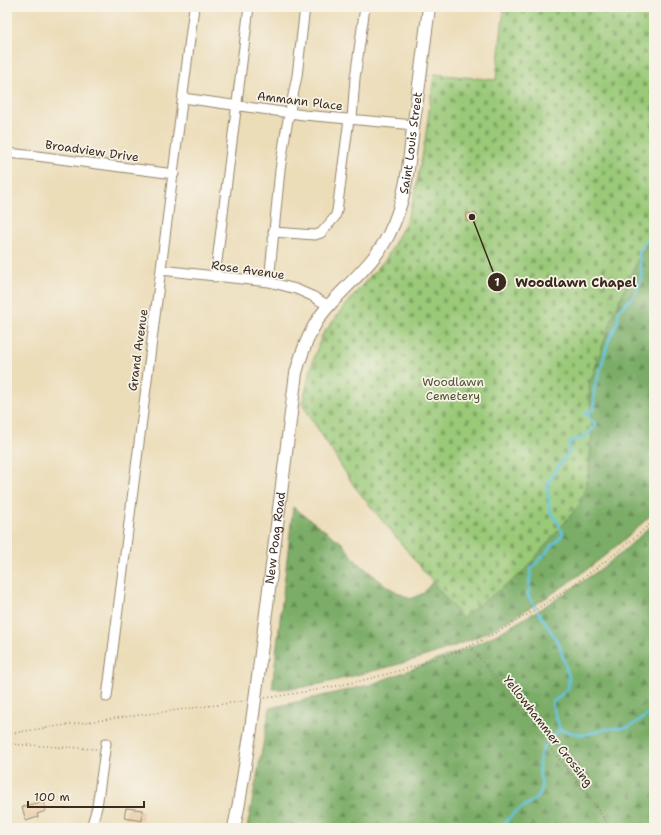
<svg xmlns="http://www.w3.org/2000/svg" width="661" height="835" viewBox="0 0 661 835" font-family="'Shantell Sans',sans-serif">
<style>
.forest{fill:url(#forest-firs);stroke:#5b6c43}
.cemetery{fill:url(#cemetery-stones);stroke:#6a7a4b}
.lines{fill:none;stroke-linecap:round;stroke-linejoin:round}
.stream{stroke:#64c5e2;stroke-width:2.5}
.building{fill:#e2bc8a}
.minor-casing{stroke:#94846c;stroke-width:11}
.major-casing{stroke:#94846c;stroke-width:14}
.path{stroke:#94846c;stroke-width:1.5;stroke-dasharray:1 3;stroke-linecap:butt}
.minor{stroke:#fff;stroke-width:9}
.major{stroke:#fff;stroke-width:12}
.major-bridge-casing{stroke:#94846c;stroke-width:14;stroke-linecap:butt}
.major-bridge{stroke:#fff;stroke-width:12}
.labels{text-anchor:middle;stroke-width:3.5;stroke-linejoin:round;paint-order:stroke}
.street-label{font-size:12px;fill:#3b2a1e;stroke:#f7f3e8}
.park-label{font-size:12px;fill:#535234;stroke:#f7f3e8}
.leader{fill:none;stroke:#3b2a1e;stroke-width:1.5}
.callout-dot{fill:#3b2a1e;stroke:#f7f3e8;stroke-width:1.5}
.mark-label{font-size:12px;text-anchor:middle;font-weight:bold;fill:#fff}
.callout-label{font-size:13px;text-anchor:middle;font-weight:bold;fill:#3b2a1e;stroke:#f7f3e8;stroke-width:3.5;stroke-linejoin:round;paint-order:stroke}
</style>
<defs>
<pattern id="forest-firs" width="22" height="20" patternUnits="userSpaceOnUse"><rect width="22" height="20" fill="#7bad68"/><path d="M5 1l3.5 6h-7zM16 11l3.5 6h-7z" fill="#668d55"/></pattern>
<pattern id="cemetery-stones" width="16" height="16" patternUnits="userSpaceOnUse"><rect width="16" height="16" fill="#9ac978"/><path d="M2 7V4a2 2 0 0 1 4 0v3zM10 15v-3a2 2 0 0 1 4 0v3z" fill="#7fa362"/></pattern>
</defs>
<rect width="100%" height="100%" fill="#f7f3e8"/>
<filter id="ink" filterUnits="userSpaceOnUse"><feTurbulence type="fractalNoise" baseFrequency=".025" numOctaves="2"/><feDisplacementMap in="SourceGraphic" scale="8" xChannelSelector="R" yChannelSelector="G"/><feConvolveMatrix kernelMatrix="1 2 1 2 8 2 1 2 1" color-interpolation-filters="sRGB"/></filter>
<filter id="wash" filterUnits="userSpaceOnUse"><feTurbulence type="fractalNoise" baseFrequency=".012" numOctaves="4" result="noise"/><feDisplacementMap in="SourceGraphic" scale="16" xChannelSelector="R" yChannelSelector="G"/><feGaussianBlur stdDeviation="0.9" result="paint"/><feColorMatrix in="noise" values="0 0 0 0 0 0 0 0 0 0 0 0 0 0 0 0 0 1.4 0 .05"/><feComposite in="paint" operator="in"/></filter>
<g filter="url(#wash)">
<rect width="100%" height="100%" fill="#ecddb9"/>
<!-- forest -->
<path class="forest" d="M654,171V512C612,553 565,588 514,617C502,623 491,631 479,636C442,652 403,664 364,673C334,681 303,690 272,689L293,507L342,543L357,562L388,587L410,599L424,593L435,578Z
M654,523V828H247L270,708L369,685L456,653L483,641L508,628L552,602L595,573L618,556Z"/>
<!-- cemetery -->
<path class="cemetery" d="M504,7H654V234L639,257L614,313L589,385L592,431L589,470L581,503L523,572L462,618L354,486L302,404L313,361L322,335L364,283L386,259L406,222L414,198L418,177L425,140L434,74L496,80Z"/>
<g class="lines">
<!-- stream -->
<path class="stream" d="M535,607L528,595L531,569L563,534L557,521L550,511L547,487L554,472L569,452L570,442L588,435L596,425L585,413L594,409V390L600,371L609,339L617,324L619,310L635,294L642,276L640,266L639,251L651,234L654,231
M538,611L559,644L569,678L568,689L552,703L560,730
M501,828C506,824 508,818 513,814C521,806 534,804 540,793C544,786 539,774 539,766C538,752 549,737 560,730L584,735L606,729L629,727L654,711"/>
</g>
<g id="blocks">
<!-- building -->
<path class="building" d="M467,213L477,214L476,222L466,221Z
M44,801L46,811L37,814L38,817L26,821L22,807Z
M126,808L143,810L142,821L124,818Z"/>
</g>
</g>
<g filter="url(#ink)">
<use href="#blocks" fill-opacity="0" stroke="#94846c" stroke-width="1"/>
<g class="lines">
<!-- minor casing -->
<g class="minor-casing">
<path id="minor" d="M183,98L304,115L414,125
M352,119L355,78L365,7
M7,153L37,156L174,174
M273,232L315,235L321,233L335,217L337,211L349,119
M161,270L269,282L296,289L312,296L329,306
M215,277L249,7
M269,282L280,170L286,130L297,76L305,7
M107,697L194,7
M91,828L97,807L106,743"/>
</g>
<!-- major casing -->
<g class="major-casing">
<g id="major">
<path id="s1" d="M259,669L296,373C302,351 310,328 325,310C346,285 374,264 389,234C406,200 409,164 413,128C419,87 424,47 429,7"/>
<path d="M234,828L239,803L251,729"/>
</g>
</g>
<!-- path -->
<path class="path" d="M470,646L584,791L611,828
M265,698C329,689 392,676 453,653C486,640 518,621 549,601C586,577 621,551 654,520
M7,734C86,721 166,712 245,701
M7,744L97,749"/>
<!-- minor -->
<use href="#minor" class="minor"/>
<!-- major -->
<use href="#major" class="major"/>
<!-- major-bridge casing -->
<g class="major-bridge-casing">
<path id="major-bridge" d="M251,729L259,669"/>
</g>
<!-- major-bridge -->
<use href="#major-bridge" class="major-bridge"/>
</g>
</g>
<g class="labels">
<!-- street labels -->
<g class="street-label">
<text transform="translate(300 101) rotate(7)" y="4">Ammann Place</text>
<text dy="4" stroke="none"><textPath href="#s1" startOffset="562">Saint Louis Street</textPath></text>
<text transform="translate(92 151) rotate(8)" y="4">Broadview Drive</text>
<text transform="translate(248 270) rotate(8)" y="4">Rose Avenue</text>
<text transform="translate(138 350) rotate(-82)" y="4">Grand Avenue</text>
<text dy="4" stroke="none"><textPath href="#s1" startOffset="132">New Poag Road</textPath></text>
<text transform="translate(548 731) rotate(52)" y="4">Yellowhammer Crossing</text>
</g>
<!-- park labels -->
<g class="park-label">
<text x="453" y="386">Woodlawn<tspan x="453" dy="14">Cemetery</tspan></text>
</g>
</g>
<!-- callouts -->
<path class="leader" d="M472 217L497 282"/>
<g class="callout-dot">
<circle cx="472" cy="217" r="4"/>
<circle cx="497" cy="282" r="10"/>
</g>
<g class="mark-label">
<text x="497" y="286">1</text>
</g>
<g class="callout-label">
<text x="576" y="287">Woodlawn Chapel</text>
</g>
<!-- margin -->
<rect width="661" height="835" fill="none" stroke="#f7f3e8" stroke-width="24"/>
<!-- scale -->
<path d="M28 801v6h116v-6" fill="none" stroke="#3b2a1e" stroke-width="2"/>
<text x="34" y="801" font-size="12" fill="#3b2a1e" stroke="#f7f3e8" stroke-width="3" paint-order="stroke">100 m</text>
</svg>
